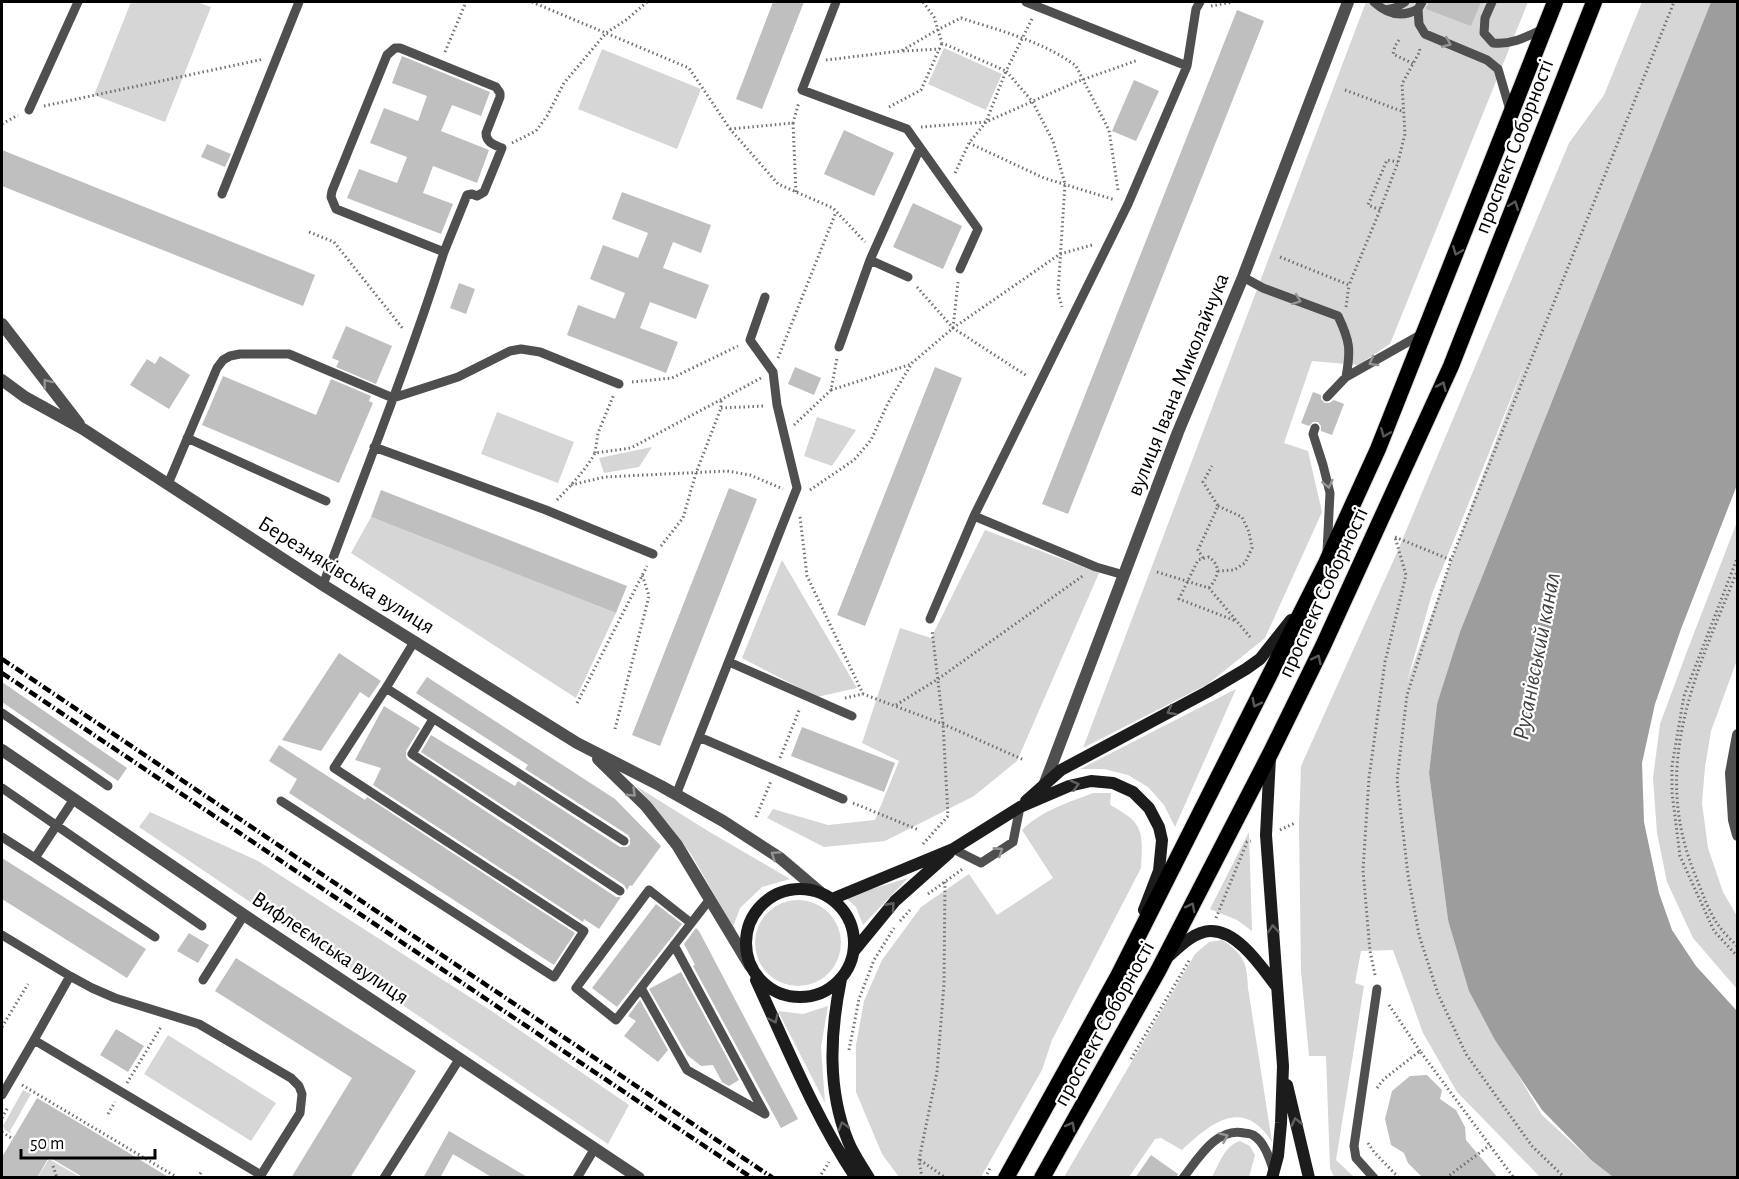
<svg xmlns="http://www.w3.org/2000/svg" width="1739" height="1179" viewBox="0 0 1739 1179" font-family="'Alegreya Sans',sans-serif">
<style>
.green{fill:#d6d6d6;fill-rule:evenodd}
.water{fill:#9d9d9d}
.building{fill:#bfbfbf}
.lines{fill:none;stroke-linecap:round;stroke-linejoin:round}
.trunk-casing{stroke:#dbdbdb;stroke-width:18}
.path{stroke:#717171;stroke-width:3;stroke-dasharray:1.5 3;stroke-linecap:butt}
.service{stroke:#4f4f4f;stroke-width:9}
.minor{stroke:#4f4f4f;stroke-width:12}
.tertiary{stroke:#4f4f4f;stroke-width:12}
.secondary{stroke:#1c1c1c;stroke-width:12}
.trunk{stroke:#000;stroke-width:16}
.rail{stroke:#000;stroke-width:4.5;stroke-dasharray:9 3 1.5 3;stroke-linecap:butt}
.oneway{stroke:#959595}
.oneway2{stroke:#595959}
.oneway3{stroke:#606060}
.labels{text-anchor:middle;stroke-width:4.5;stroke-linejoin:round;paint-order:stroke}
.street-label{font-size:22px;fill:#000;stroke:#fff}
.water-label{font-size:24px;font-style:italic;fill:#3e3e3e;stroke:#fff}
</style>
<rect width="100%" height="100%" fill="#fff"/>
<!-- green -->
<path class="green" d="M131,2H197L211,7L165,122L94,95Z
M1366,2H1528L1390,344L1358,365L1312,361L1284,443L1308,451L1322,512L1265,638L1208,684L1083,748Z
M1642,2H1711L1479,584L1437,704L1429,773L1448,920L1509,1060L1542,1115L1591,1160L1613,1177H1540L1457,1092L1423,1033L1393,950L1361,951L1355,983L1364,986L1336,1160L1354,1177H1334L1330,1168L1326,1056H1309L1301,971L1299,825L1301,766L1395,557L1569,143L1604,95ZM1526,361L1466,520L1407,682L1432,594Z
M944,48L1002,74L986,110L928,84Z
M602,49L701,89L677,149L578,109Z
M497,412L574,442L558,483L481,454Z
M817,417L856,430L832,466L804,456Z
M652,447L639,467L604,473L599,458Z
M371,517L616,613L576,698L351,553Z
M1737,522V660L1711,731L1705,767L1702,803L1708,848L1723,892L1737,916V989L1693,938L1667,882L1657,833L1653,778L1660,724L1689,646Z
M985,530L1099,573L1017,761L974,796L885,841L824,847L767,818L773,809L828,825L875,820L899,761L862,743L900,628L931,638Z
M782,560L857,688L817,697L742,658Z
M1236,689L1175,827L1164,805L1148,787L1128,775L1104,769H1080Z
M636,786L708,831L790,879L762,887L740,908L733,927L691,854L668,824Z
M1093,793H1111L1110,805C1144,823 1143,831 1141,868L1052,1040L1042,1070L981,1177H899L882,1154L856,1092V1045L864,1001L882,960L921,907L969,874L997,915L1053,878L1022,830C1041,811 1069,802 1093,793Z
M150,812L258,861L493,1012L629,1105L608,1144L139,827Z
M1249,832L1252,931L1237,920L1210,909Z
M908,878L863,925L856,907L845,897Z
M755 943a43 43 0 1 1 86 0a43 43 0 1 1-86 0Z
M1222,940C1244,954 1247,963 1248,988L1272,1142C1243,1097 1212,1122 1182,1150L1161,1138L1155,1139L1129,1177H1064L1195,954L1209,942Z
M828,1006L821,1047L825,1103L778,1011L803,1014Z
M168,1035L276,1103L251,1141L144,1074Z
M23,1090L31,1094L10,1131L12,1134L5,1130L3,1126Z
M1240,1141L1250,1146L1255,1155L1249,1177H1212C1219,1164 1225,1145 1240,1141Z
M49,1159L80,1177H38Z"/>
<!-- water -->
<path class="water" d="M1711,2H1737V485L1681,629L1655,704L1642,763L1644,822L1659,893L1672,930L1696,966L1737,1011V1177H1613L1591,1160L1542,1110L1495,1040L1469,991L1448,920L1429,773L1437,704L1460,632Z"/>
<!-- building -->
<path class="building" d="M773,2H804L762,109L736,99Z
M1429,2H1481L1471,26L1426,9Z
M1237,10L1264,21L1068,514L1042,504Z
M402,56L490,92L481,116L452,105L441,131L489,150L477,183L433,166L423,193L453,204L441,234L347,198L359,169L397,183L407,157L370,143L384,108L418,121L427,96L392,83Z
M1134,80L1159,91L1136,141L1112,131Z
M844,130L894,153L874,196L824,174Z
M207,144L231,154L225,167L201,157Z
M2,150L315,275L303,306L2,186Z
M622,192L711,225L701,253L673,242L663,268L709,285L696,319L650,302L640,328L678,342L666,373L567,335L578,305L615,319L625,293L590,279L603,245L638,258L648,233L612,219Z
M913,203L962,226L943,269L893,247Z
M459,283L475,289L466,314L450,308Z
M346,326L392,346L376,384L336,367L339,361L332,358Z
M160,356L190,375L169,409L130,385L147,359L155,364Z
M795,367L821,378L814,395L788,384Z
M935,367L962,378L865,626L837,615Z
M223,376L316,415L331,379L371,396L369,401L373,403L339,483L202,425Z
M1313,392L1321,395V399L1325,403H1329L1334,400L1344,404L1332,435L1321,431V426L1318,422H1313L1309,426L1301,423Z
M729,488L757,499L660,746L632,735Z
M381,490L627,586L616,613L371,517Z
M339,653L381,681L369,698L360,692L321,751L282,740Z
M427,677L615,799L661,846L632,886L630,885L627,890L624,885L421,752L431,735L515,786L518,781L620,847H627L630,844V838L628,835L525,769L528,765L416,693Z
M2,682L127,768L118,781L2,702Z
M384,706L420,728L406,751V757L408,760L616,897H621L599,929L584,919L583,922L373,785L381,768L355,760Z
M802,727L895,763L884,792L791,756Z
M279,745L365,800L367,797L575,933L554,965L289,793L297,779L269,761Z
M2,858L146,949L127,978L2,899Z
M656,904L682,924L617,1007L592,988Z
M696,928L699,931L798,1119L781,1128L693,966L695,965L684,944Z
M189,933L209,945L198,963L177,951Z
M236,958L416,1071L350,1178H291L352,1078L215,991Z
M681,972L739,1080L729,1086L722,1082L713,1065L701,1066L687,1055L649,989Z
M640,1000L668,1050L658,1062L624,1036L636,1021L628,1016Z
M116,1029L144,1046L128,1072L100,1055Z
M1427,1075L1442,1090L1440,1099L1456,1110L1465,1127L1466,1140L1498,1178H1423L1408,1163L1404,1153L1391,1145L1385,1119L1392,1091L1410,1076Z
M37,1098L86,1127L170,1178H84L49,1157L37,1178H2V1157Z
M449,1131L529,1178H493L453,1154L440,1178H423Z
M1151,1155L1178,1174L1176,1178H1135Z"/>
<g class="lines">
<!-- trunk casing -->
<g class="trunk-casing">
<path id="trunk" d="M1006,1178L1117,978L1326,563L1378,449L1555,2
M1042,1178L1158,971L1271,752L1323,646L1451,366L1594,2"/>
</g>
<!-- path -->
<path class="path" d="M532,2L689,68L730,129L778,184L833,208L865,242
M1211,6L1233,2
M1032,19L1006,71L1032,101L1053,141L1065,184L1058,293L1062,307
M1399,40L1395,46L1393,54L1414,64
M903,51L940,49
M445,52L466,2
M826,60L901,51L939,29L961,18C998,30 1045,42 1076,66L1109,130L1118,190
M1345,90L1404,112
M44,106L264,59
M889,107L921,90L942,43
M793,123L796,192
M2,124L18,115
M921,127L986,122L1006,71L942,43L934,17L923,2
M730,129L793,123L799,102
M512,143L536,131L547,116L564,83L606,33L626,20L647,2
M969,143L1044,178L1115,200
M955,173L969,143L986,122L1076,82L1138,60
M1380,210L1368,205L1387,160L1398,162
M309,232L334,242L404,330
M1280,257L1349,285L1380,210L1398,162L1405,134L1402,84L1420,51L1419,46
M917,287L953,328L1027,376
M1346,307L1349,285
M953,328L958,282
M778,358L836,212
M632,382L672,378L738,346
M831,390L912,364
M721,408L764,406
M794,425L831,390L837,358
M595,453L598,433L614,394
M571,485L605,477L727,471L750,475L783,489
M810,490L854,460L871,440L888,403L912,363L953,328L1060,254L1092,245
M557,500C571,485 585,471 595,453L631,448L761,378
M1218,506L1242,517L1249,532L1252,548L1245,563L1234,570L1218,571
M800,517L807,576L863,694
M1395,537L1451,560
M661,546L683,518L696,473L721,408V399
M1738,556L1684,696L1672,766V793L1680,856L1714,931L1738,957
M1203,558L1198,550L1218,506L1203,482L1212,466
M1738,569C1697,672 1649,765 1696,877C1702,892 1709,913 1719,926C1724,934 1732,940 1738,947
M1157,572L1209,588L1250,637
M1209,588C1218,577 1222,567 1209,557L1198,560L1179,599L1236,621
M845,698L863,694L943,724L1024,760
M577,703L647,566
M896,705L938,679L1084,575
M615,729L649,596L642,574
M780,758L800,708
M853,803L919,830
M756,817L771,781
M1280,830L1295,823
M923,844L948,816L943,724L932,630
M928,894L964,868
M1216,918L1247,842L1251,841
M900,921L910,910
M1375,975L1370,951L1363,870L1369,778L1385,662L1406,575L1395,537
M1389,1005L1420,1051
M2,1027L28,984
M849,1050L859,999L874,960L894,928
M1131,1059L1190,959
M127,1083L161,1027
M22,1085L178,1178
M1377,1088L1384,1079L1420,1051L1514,1178
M108,1114L115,1102
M2,1118L8,1107
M2,1132L13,1139
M1368,1143L1374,1152L1399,1178
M920,1160L946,1178
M53,1166L57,1178
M198,1178L202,1170
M819,1178L829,1162
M922,1178L919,1160L937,1072L944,984L945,881
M985,1178L990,1168
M1446,1178L1490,1145
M1565,1178L1532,1146L1466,1054L1438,994L1419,935L1408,875L1397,780L1407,695L1451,560L1674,2"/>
<!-- service -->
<path class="service" d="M836,2L802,90L907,129L978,229L960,269
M1026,2L1187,66
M1374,2C1387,14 1402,18 1418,9
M1422,2L1418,9L1419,24L1425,34L1487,60L1498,69L1510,110
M1492,2L1485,18L1484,33L1493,43C1512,45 1526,37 1543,29
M1386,10L1395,8L1405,2
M395,48H400L496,87L500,93V97L486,133C486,143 495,145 502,148L484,192L477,196L472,194L467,195L444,252L336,209L331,197L332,191L387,55Z
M29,110L78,2
M222,194L299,2
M908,277L870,260L920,148
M1243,277L1263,288L1338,316C1350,341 1351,350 1346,377
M839,347L870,260
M1327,397L1346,377L1422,334
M1315,428L1313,434L1323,465L1330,493L1327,552
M187,438L326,501
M374,447L546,510L653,554
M168,484L217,368L223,360L230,356L240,354H289L393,398L458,377L510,351L521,349L540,352L619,384
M974,516L1096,567L1124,575
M323,585C364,474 408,365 444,252
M930,619L974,516L1128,204L1187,66L1196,9L1200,2
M414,642L386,688L624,841
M729,662L852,716
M2,713L108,786
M433,719L412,754L620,891
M699,737L843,799
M2,788L202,926
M676,795L797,488L777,405L773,372L750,340L765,297
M281,801L554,977L584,931L334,768L386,688
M2,837L35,858L74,799
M953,849L981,863L1013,842L1020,807
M35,858L155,937
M691,923L649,890L576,988L616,1020L710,899
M2,935L70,976L34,1040L261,1175L259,1178
M70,976L92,988L115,998L199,1024L291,1078L299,1086L302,1094L300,1113L261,1175
M203,980L244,915
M641,988L687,1070L765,1114L674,945
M2,1095L34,1040
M384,1178L460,1058
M577,1178L595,1148
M1183,1178C1198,1159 1216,1127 1244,1133C1246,1133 1252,1134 1253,1135C1265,1142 1270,1160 1274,1172
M1374,1178L1356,1158L1354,1146L1377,989"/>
<!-- minor -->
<path class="minor" d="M1045,783L1178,432L1243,277L1348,2"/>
<!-- tertiary -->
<path class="tertiary" d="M2,324L79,424
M2,380L25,397L83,429L323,585L577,743L661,786L723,821L780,858L820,892
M1738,735L1731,773L1734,820L1738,835
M2,750L244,915L639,1178
M598,759L646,806L677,845L750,966"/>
<!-- secondary -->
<path class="secondary" d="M1270,757L1266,835L1283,1066L1281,1123L1278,1156L1272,1178
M1026,801L1061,770L1207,692L1246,669L1260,659L1291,620
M746 943a54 54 0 1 1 108 0a54 54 0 1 1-108 0Z
M832,899L953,849L1020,807L1069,786L1091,781L1113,783L1133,792L1149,808L1159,827L1162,840L1159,871L1144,910
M854,951L895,901L949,853
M1170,955C1181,945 1194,932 1210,931C1238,930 1262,968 1277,987
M841,979C830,1033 827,1089 848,1141C853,1154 862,1166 869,1178
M756,980C787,1047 815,1117 856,1178
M1287,1085L1309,1178"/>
<!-- trunk -->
<use href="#trunk" class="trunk"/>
<!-- rail -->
<path class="rail" d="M2,659L773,1178
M2,673L752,1178"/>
</g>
<!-- one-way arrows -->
<defs><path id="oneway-chevron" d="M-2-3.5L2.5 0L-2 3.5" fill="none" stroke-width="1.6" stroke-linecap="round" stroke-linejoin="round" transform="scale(1.5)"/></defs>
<g class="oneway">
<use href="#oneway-chevron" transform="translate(1447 43) rotate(23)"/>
<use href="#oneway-chevron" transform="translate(1297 300) rotate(21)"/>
<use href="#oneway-chevron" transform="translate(1373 362) rotate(151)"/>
<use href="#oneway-chevron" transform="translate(47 383) rotate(-128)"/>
<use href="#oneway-chevron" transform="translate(1328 484) rotate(77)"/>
<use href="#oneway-chevron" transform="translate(632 793) rotate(44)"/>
<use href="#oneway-chevron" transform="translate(999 851) rotate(-33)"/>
<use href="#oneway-chevron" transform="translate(775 855) rotate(-145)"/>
<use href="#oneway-chevron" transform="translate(1224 1137) rotate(-24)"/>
</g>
<g class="oneway2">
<use href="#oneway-chevron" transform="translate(1514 205) rotate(-69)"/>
<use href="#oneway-chevron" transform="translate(1457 251) rotate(112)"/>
<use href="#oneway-chevron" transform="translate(1442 386) rotate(-66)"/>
<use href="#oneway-chevron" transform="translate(1385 433) rotate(112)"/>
<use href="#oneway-chevron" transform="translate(1317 659) rotate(-64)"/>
<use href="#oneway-chevron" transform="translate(1256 703) rotate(117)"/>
<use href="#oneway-chevron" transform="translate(1191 907) rotate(-63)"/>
<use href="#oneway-chevron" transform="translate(1071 1126) rotate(-61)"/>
</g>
<g class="oneway3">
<use href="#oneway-chevron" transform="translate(1171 711) rotate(152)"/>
<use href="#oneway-chevron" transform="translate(1075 785) rotate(-15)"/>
<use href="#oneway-chevron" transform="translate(891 906) rotate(-48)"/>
<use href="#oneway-chevron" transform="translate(1273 929) rotate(-94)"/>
<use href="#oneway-chevron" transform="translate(774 1019) rotate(65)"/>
<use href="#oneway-chevron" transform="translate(1296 1122) rotate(-103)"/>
<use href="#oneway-chevron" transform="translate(843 1126) rotate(-106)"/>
</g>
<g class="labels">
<!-- street labels -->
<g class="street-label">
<text transform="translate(1513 146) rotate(-69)" y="8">проспект Соборності</text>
<text transform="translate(1177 384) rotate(-68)" y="8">вулиця Івана Миколайчука</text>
<text transform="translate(347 574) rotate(32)" y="8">Березняківська вулиця</text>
<text transform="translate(1322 592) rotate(-65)" y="8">проспект Соборності</text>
<text transform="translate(331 947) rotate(34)" y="8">Вифлеємська вулиця</text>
<text transform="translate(1103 1023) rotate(-61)" y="8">проспект Соборності</text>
</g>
<!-- water labels -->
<g class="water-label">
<text transform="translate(1536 656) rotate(-79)" y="8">Русанівський канал</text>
</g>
</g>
<!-- border -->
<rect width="1739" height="1179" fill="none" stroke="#000000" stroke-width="6"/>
<!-- scale -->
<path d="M21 1149v9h134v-9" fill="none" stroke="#000000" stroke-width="3"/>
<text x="30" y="1149" font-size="18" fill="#000000" stroke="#ffffff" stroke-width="4.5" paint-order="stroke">50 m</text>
</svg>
